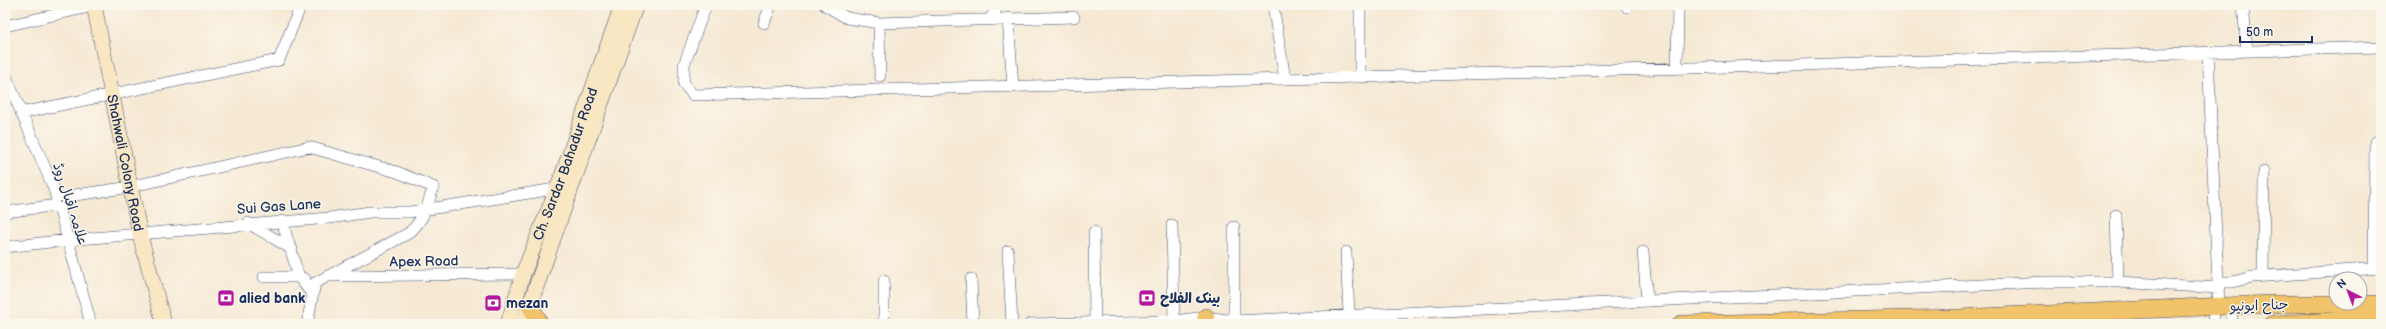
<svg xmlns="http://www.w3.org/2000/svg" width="2386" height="329" viewBox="0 0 2386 329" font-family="'Balsamiq Sans','Playpen Sans Arabic',sans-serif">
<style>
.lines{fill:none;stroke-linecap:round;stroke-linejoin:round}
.minor-casing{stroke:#3c4b70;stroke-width:12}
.secondary-casing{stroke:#3c4b70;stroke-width:16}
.primary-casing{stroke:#3c4b70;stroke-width:18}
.minor{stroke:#fff;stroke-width:11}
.secondary{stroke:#f9e7c3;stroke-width:15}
.primary{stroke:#f1c36a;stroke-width:17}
.labels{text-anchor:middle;stroke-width:3;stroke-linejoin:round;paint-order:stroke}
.street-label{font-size:14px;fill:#1b2f5e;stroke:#fbf7ec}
.poi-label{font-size:14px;font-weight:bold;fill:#1b2f5e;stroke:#fbf7ec;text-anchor:start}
</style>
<rect width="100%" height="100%" fill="#fbf7ec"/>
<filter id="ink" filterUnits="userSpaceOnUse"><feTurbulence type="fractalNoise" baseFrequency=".025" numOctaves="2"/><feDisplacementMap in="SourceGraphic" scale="8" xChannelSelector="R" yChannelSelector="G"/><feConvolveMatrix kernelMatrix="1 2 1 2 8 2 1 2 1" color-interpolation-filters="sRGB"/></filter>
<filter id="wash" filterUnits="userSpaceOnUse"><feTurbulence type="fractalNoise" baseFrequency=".012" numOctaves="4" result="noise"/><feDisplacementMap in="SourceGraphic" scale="16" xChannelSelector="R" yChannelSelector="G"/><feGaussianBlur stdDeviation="0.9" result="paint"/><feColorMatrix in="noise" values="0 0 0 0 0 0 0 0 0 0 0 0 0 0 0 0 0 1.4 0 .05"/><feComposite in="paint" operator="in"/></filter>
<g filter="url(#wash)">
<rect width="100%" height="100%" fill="#f6e9d4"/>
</g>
<g filter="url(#ink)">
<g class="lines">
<!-- minor casing -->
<g class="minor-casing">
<path id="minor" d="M706,5L684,65V84L693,95L1764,66L2381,47
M825,5L847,18L879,23L1074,17
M1273,5L1285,79
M1360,5V77
M1627,5V7
M2243,5L2247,51
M1008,18L1013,87
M990,19L999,5
M764,23L771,5
M879,23L880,76
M5,26L98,5
M2208,52L2219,307
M1677,69L1678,5
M5,74L54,189L91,324
M21,113L279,60L301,5
M5,212L58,205L75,195L124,188L309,147L397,172L433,187C428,206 424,219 409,233L315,283L307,324
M2116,215L2118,282
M282,221L299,277L312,294
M248,223L292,249
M1172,225L1174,321
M1234,227V321
M1094,232L1095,324
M5,247L68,240L329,218L370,212H410L555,189
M1008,251L1012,324
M1346,252L1349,314
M1643,252L1647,300
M2374,268L2375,142
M327,276L523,274
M2263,276L2264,172
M264,277H299L305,279
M971,279L973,324
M884,281V324
M2220,282H2233L2252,277L2381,268
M2231,306L2232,324
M1030,324L1174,321L1206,317L1234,321L2046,282H2118L2219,288
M2213,324L2214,308"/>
</g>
<!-- secondary casing -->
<g class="secondary-casing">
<g id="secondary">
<path id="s1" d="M94,5L140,235L164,324"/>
<path id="s2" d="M508,324L523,274L562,176L622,5"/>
<path d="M523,324L636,5"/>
</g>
</g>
<!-- primary casing -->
<g class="primary-casing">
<path id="primary" d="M530,305L540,324
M1205,324L1206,317
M1681,324L1958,318L2270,304H2381
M2273,324L2381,319"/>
</g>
<!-- minor -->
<use href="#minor" class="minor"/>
<!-- secondary -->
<use href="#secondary" class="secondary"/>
<!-- primary -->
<use href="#primary" class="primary"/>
</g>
</g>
<!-- icons -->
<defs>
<g id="bank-square" transform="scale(0.9)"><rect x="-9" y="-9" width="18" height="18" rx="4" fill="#b5179e" stroke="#fbf7ec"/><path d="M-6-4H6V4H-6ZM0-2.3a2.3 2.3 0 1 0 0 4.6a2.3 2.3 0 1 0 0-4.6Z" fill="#fff"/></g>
</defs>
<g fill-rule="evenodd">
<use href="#bank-square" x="226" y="298"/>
<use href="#bank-square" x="1147" y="298"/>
<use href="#bank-square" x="493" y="303"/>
</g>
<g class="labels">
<!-- street labels -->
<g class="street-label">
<text dy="5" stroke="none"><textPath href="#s1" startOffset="161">Shahwali Colony Road</textPath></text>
<text dy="5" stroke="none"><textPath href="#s2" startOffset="170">Ch. Sardar Bahadur Road</textPath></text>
<text transform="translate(71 204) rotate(72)" y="5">علامہ اقبال روڈ</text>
<text transform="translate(279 206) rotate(-4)" y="5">Sui Gas Lane</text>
<text transform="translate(424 261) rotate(-1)" y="5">Apex Road</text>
<text transform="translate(2259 305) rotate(-2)" y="5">جناح ایونیو</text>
</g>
<!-- poi labels -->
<g class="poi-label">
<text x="239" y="303">alied bank</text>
<text x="1160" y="303">بینک الفلاح</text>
<text x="506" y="308">mezan</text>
</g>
</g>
<!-- margin -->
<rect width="2386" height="329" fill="none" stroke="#fbf7ec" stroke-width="20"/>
<!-- north arrow -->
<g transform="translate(2348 291) rotate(318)"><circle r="19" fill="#fbf7ec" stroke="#a1a7b3"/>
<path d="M0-3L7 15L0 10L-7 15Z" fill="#b5179e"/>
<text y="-6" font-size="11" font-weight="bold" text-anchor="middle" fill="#1b2f5e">N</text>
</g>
<!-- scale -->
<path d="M2240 36v6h72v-6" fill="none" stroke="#1b2f5e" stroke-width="2"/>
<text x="2246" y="36" font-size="12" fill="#1b2f5e" stroke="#fbf7ec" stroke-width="3" paint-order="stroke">50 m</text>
</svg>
